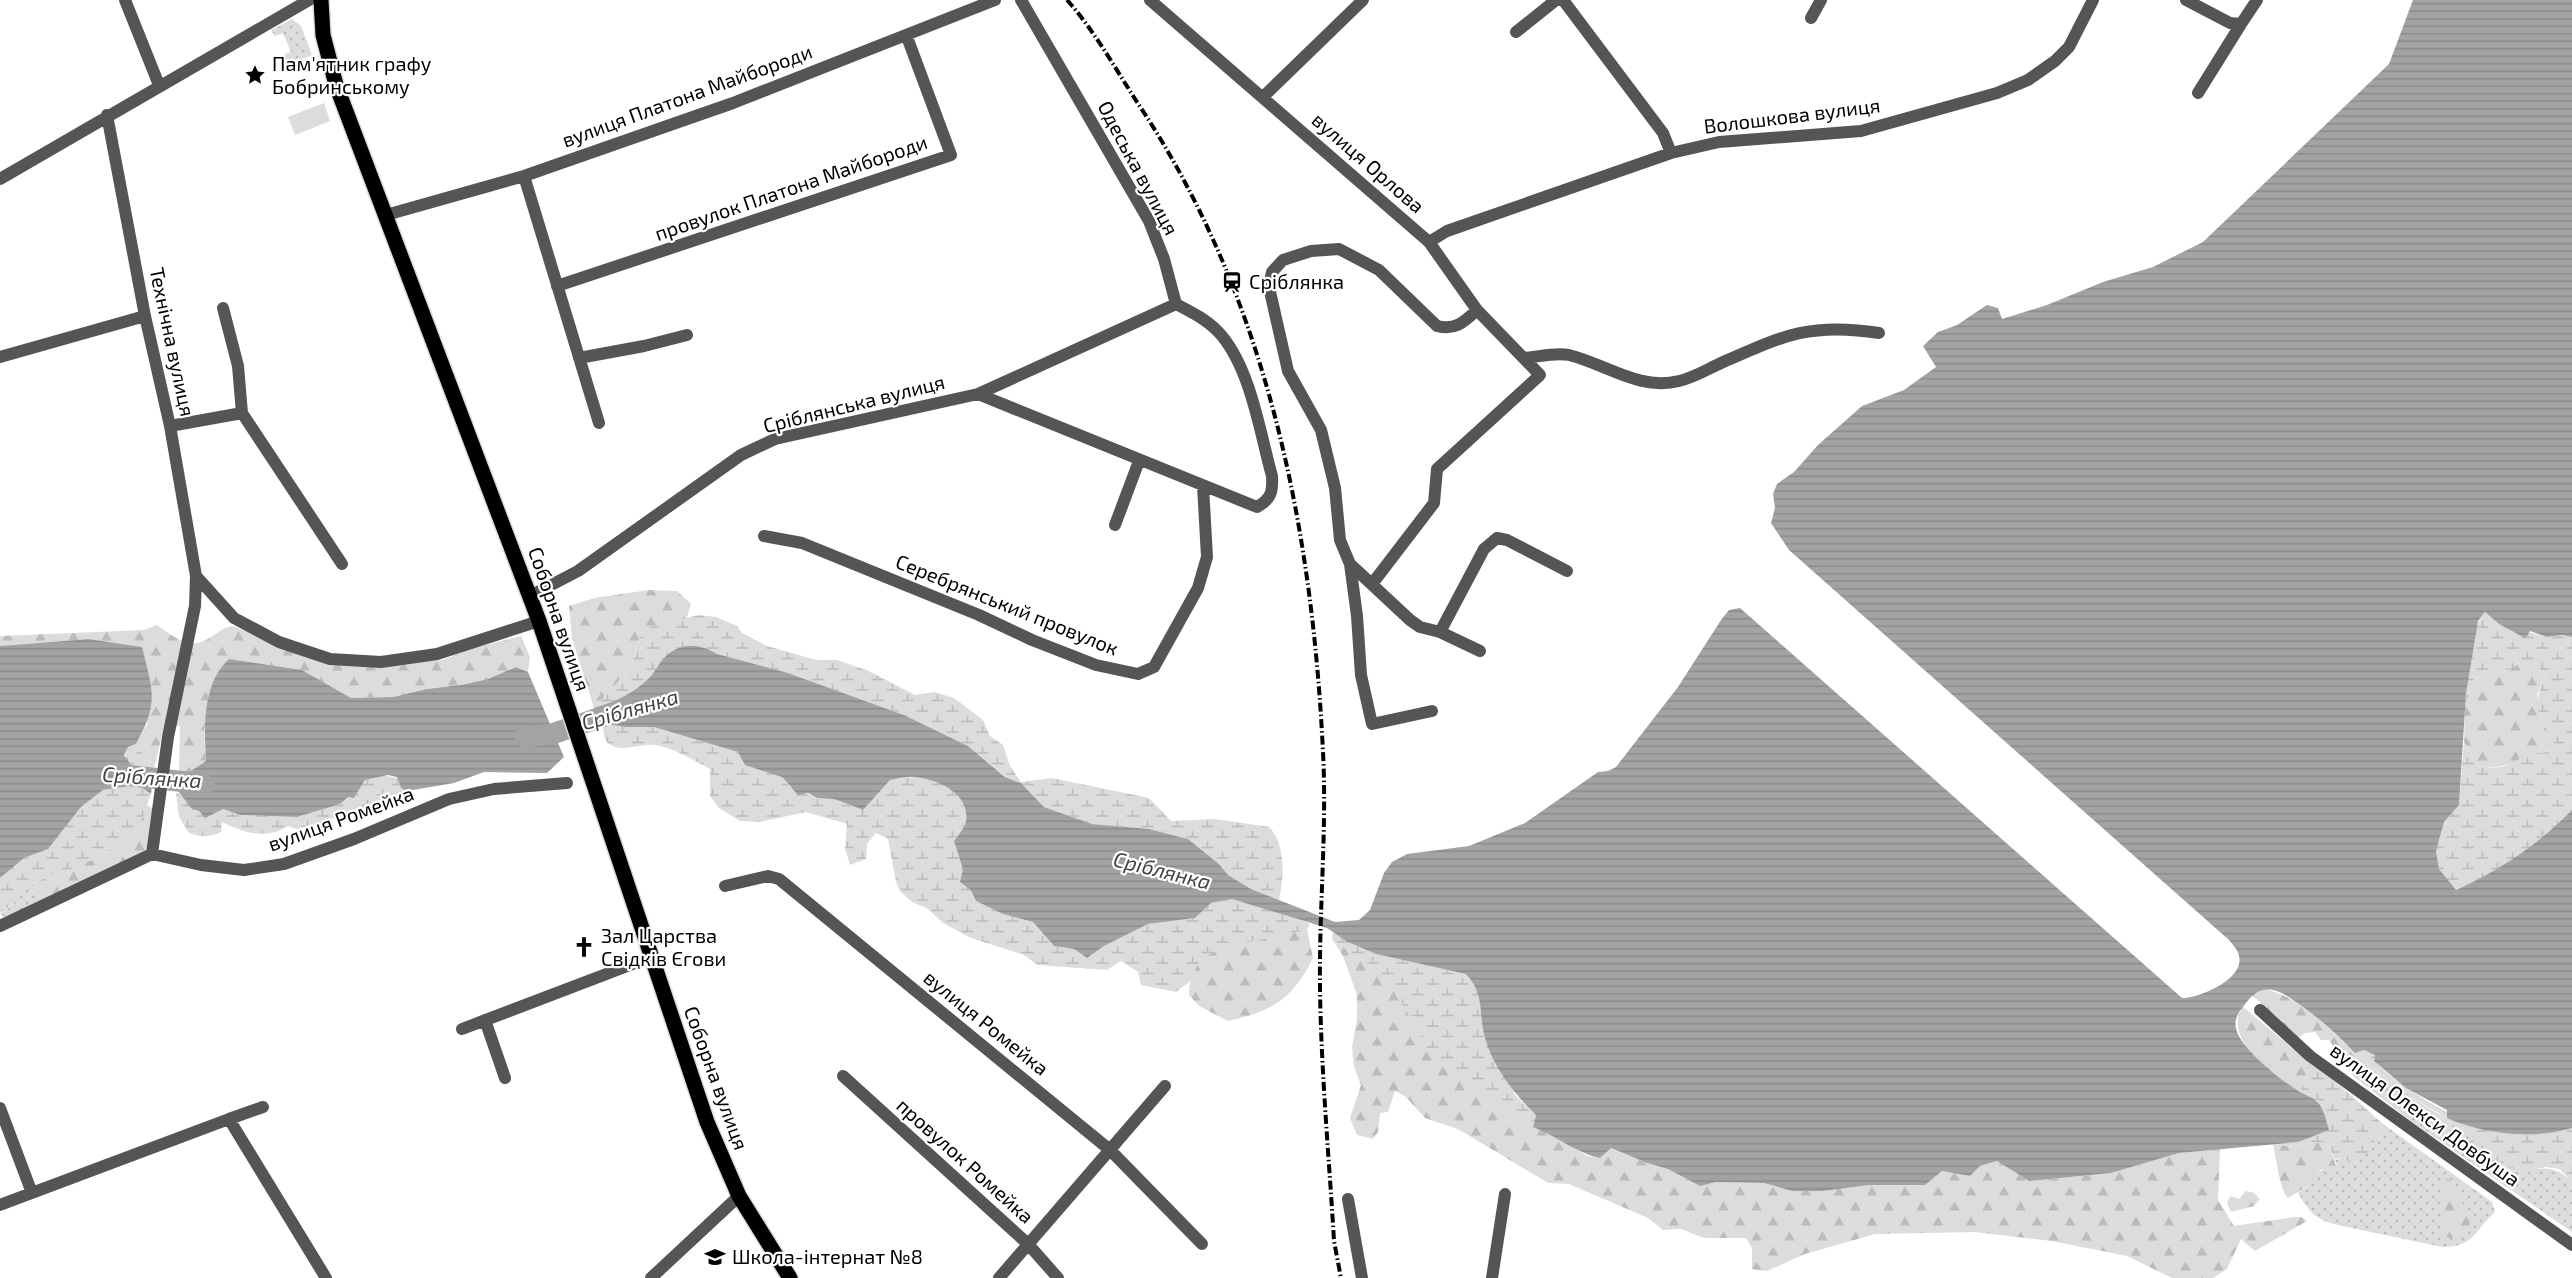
<svg xmlns="http://www.w3.org/2000/svg" width="2572" height="1278" viewBox="0 0 2572 1278" font-family="'Exo 2',sans-serif">
<style>
.grass{fill:url(#grass-dots)}
.forest{fill:url(#forest-firs)}
.wetland{fill:url(#wetland-marsh)}
.garden{fill:#dcdcdc}
.water{fill:url(#water-rules)}
.lines{fill:none;stroke-linecap:round;stroke-linejoin:round}
.river{stroke:#a3a3a3;stroke-width:21}
.major-casing{stroke:#dbdbdb;stroke-width:18}
.minor{stroke:#555;stroke-width:12}
.major{stroke:#000;stroke-width:15}
.rail{stroke:#000;stroke-width:4;stroke-dasharray:9 3 1.5 3;stroke-linecap:butt}
.labels{text-anchor:middle;stroke-width:4.5;stroke-linejoin:round;paint-order:stroke}
.poi-label{font-size:20px;fill:#000;stroke:#fff;text-anchor:start}
.street-label{font-size:20px;fill:#000;stroke:#fff}
.water-label{font-size:21px;font-style:italic;fill:#444;stroke:#fff}
</style>
<defs>
<pattern id="grass-dots" width="8" height="8" patternUnits="userSpaceOnUse" patternTransform="scale(1.5)"><rect width="8" height="8" fill="#dcdcdc"/><path d="M2 2h.1M6 6h.1" fill="none" stroke="#bbb" stroke-width="1.8" stroke-linecap="round"/></pattern>
<pattern id="forest-firs" width="22" height="20" patternUnits="userSpaceOnUse" patternTransform="scale(1.5)"><rect width="22" height="20" fill="#dcdcdc"/><path d="M5 1l3.5 6h-7zM16 11l3.5 6h-7z" fill="#bbb"/></pattern>
<pattern id="wetland-marsh" width="20" height="14" patternUnits="userSpaceOnUse" patternTransform="scale(1.5)"><rect width="20" height="14" fill="#dcdcdc"/><path d="M1 5h8M5 5V1M11 12h8M15 12V8" fill="none" stroke="#bbb"/></pattern>
<pattern id="water-rules" width="6" height="5" patternUnits="userSpaceOnUse" patternTransform="scale(1.5)"><rect width="6" height="5" fill="#a3a3a3"/><path d="M0 2.5h6" fill="none" stroke="#8b8b8b"/></pattern>
</defs>
<rect width="100%" height="100%" fill="#fff"/>
<!-- grass -->
<path class="grass" d="M292,19L301,26L312,55L284,66L280,56L291,52L283,33L275,36L271,30Z
M32,884L46,899L6,919L0,914L16,902L21,891Z
M2447,1118L2455,1132L2520,1172C2544,1168 2552,1164 2572,1181V1232L2411,1121Z
M2383,1124L2492,1202L2495,1212C2474,1231 2474,1247 2442,1247L2333,1224C2314,1218 2308,1210 2298,1193L2311,1184L2317,1172L2337,1165L2335,1160L2370,1151Z"/>
<!-- forest -->
<path class="forest" d="M649,590L677,591L691,604L686,620L649,627L641,633L630,669L594,708L572,638L569,606L594,598Z
M157,625C172,635 187,650 206,640C216,635 221,628 232,626L342,665L443,660L470,649L521,636L530,657L528,672L516,667L488,679L461,685L424,689L393,697L351,698L302,670L229,659C203,684 203,727 206,761L185,776L179,773L180,725L163,731L154,769L136,744L148,723L88,639L0,646V636L144,630Z
M2527,660L2537,666L2545,675L2537,695L2547,731L2554,742L2552,750C2544,753 2536,753 2529,756C2510,764 2499,770 2478,766L2464,742L2465,705L2476,678L2503,672Z
M145,804L155,810L148,851L46,899L32,884L51,875L67,873L76,865L96,859L115,846L135,838Z
M1307,930L1313,958C1293,999 1271,1012 1228,1021L1199,1006L1189,995C1189,984 1191,969 1200,960C1214,945 1284,933 1307,930Z
M1332,939L1389,979L1409,1012L1510,1116L1558,1137L1587,1156L1600,1158L1610,1148L1647,1163L1668,1169L1700,1186L1716,1182L1764,1183L1792,1191H1823L1869,1185H1925L1942,1171L1970,1176L1980,1166L1997,1161L2029,1181L2111,1173L2179,1153L2220,1149L2218,1200L2234,1226L2294,1217H2302L2307,1221L2255,1251L2241,1239L2227,1269L2213,1278H2172L2127,1256L2052,1241L1975,1232L1875,1234L1805,1254L1767,1271L1752,1269V1248L1746,1238H1704L1681,1229L1663,1230L1648,1218L1569,1184L1548,1183L1458,1129L1425,1118L1405,1096L1395,1091L1388,1112L1380,1113L1378,1132L1373,1139L1357,1135L1350,1118L1361,1085L1354,1067L1352,1047L1357,1019V995L1343,956Z
M2265,989C2303,998 2328,1029 2357,1054C2385,1078 2414,1102 2447,1118L2411,1121L2353,1076L2329,1040H2321L2315,1032L2305,1033L2298,1038L2252,995Z
M2243,1007L2304,1058L2308,1070L2300,1093C2276,1076 2220,1039 2243,1007Z
M2322,1142L2330,1148L2337,1169L2331,1173L2322,1169L2317,1172L2311,1184L2288,1198C2280,1191 2276,1157 2273,1144L2289,1146Z
M2447,1178C2462,1191 2462,1205 2470,1222L2467,1234L2453,1238L2444,1237C2441,1215 2435,1198 2447,1178Z
M2246,1191L2254,1193L2260,1199L2254,1206L2231,1212L2227,1202L2231,1196L2239,1199Z"/>
<!-- wetland -->
<path class="wetland" d="M2485,612L2499,624L2547,637L2562,635L2572,637V810C2540,846 2499,871 2455,890L2439,869L2436,851L2444,822L2459,805L2464,742L2478,766C2510,772 2509,760 2533,754C2539,753 2545,753 2552,750L2554,742C2537,716 2533,704 2545,675L2537,666L2527,661L2503,672L2476,678L2465,705C2467,677 2467,634 2485,612Z
M699,615L716,617L737,626L742,633L767,646L816,660H837L869,671L915,695L934,692L954,698L983,720L990,736L1003,745L1010,766L1021,782L1052,778L1149,798L1171,821L1215,819L1269,827C1286,844 1284,877 1279,900L1251,889L1228,875L1219,864L1188,839L1149,829L1092,824L1044,807L1021,783L1006,777L968,746L904,715L788,673L717,654C699,642 678,643 662,660C657,666 654,674 648,679C633,693 614,702 594,708L630,669L641,633L649,627Z
M602,723L625,727H654L722,747L738,752L751,767L767,770L782,777L790,787L817,798L834,799L862,810L890,780C898,779 907,777 914,777C937,779 970,793 966,821C965,828 958,835 954,841L976,901L1003,914L1033,922L1054,946L1074,949L1087,958L1104,946L1148,924L1195,918L1211,903L1232,899L1278,911L1310,924L1307,930L1234,945L1208,955L1200,960L1189,982L1176,992L1141,985L1138,972L1121,961L1107,970L1037,965L1024,955L971,938L943,923L927,908L912,902L900,891L896,882L888,839L876,833L867,844L866,859L850,865L845,848L847,824L806,812L760,822L740,821L719,808L710,796V769C693,760 675,748 655,745C641,743 622,753 609,744C603,741 604,729 602,723Z
M136,744L154,769L131,765L126,761L125,752L128,747Z
M382,775L397,778L401,788L407,791L391,801L378,800L370,807L348,814L297,829L288,826C267,840 244,833 222,822L221,832C209,838 201,837 189,833L179,817L176,793L183,794L212,814L223,809L240,815L297,817L340,804L348,796L354,798L365,780Z
M138,785L151,794L135,838L115,846L96,859L76,865L67,873L51,875L32,884L21,891L16,902L0,913V878L24,858L48,849L81,807L103,790Z
M1333,932L1376,954L1467,974L1476,985L1481,998L1482,1014L1515,1095L1536,1115L1533,1127L1510,1116L1432,1058L1389,979L1332,939Z
M2364,1050L2375,1055L2374,1061C2421,1107 2506,1149 2572,1128V1181L2559,1169L2546,1167L2520,1172L2470,1147L2455,1132L2447,1118L2406,1094L2355,1053Z
M2304,1058L2317,1065L2383,1124L2370,1151L2352,1162L2339,1158L2335,1160L2330,1148L2322,1142L2289,1146L2273,1144L2298,1142L2317,1101L2300,1093L2308,1070Z"/>
<!-- garden -->
<path class="garden" d="M324,103L330,121L295,135L288,117Z"/>
<!-- water -->
<path class="water" d="M2413,0H2572V637L2562,635L2547,637L2530,631L2525,638L2499,624L2485,612L2478,621L2466,693L2459,805L2444,822L2436,851L2439,869L2456,890C2500,870 2538,845 2572,810V1128C2534,1140 2483,1134 2447,1118V1110L2406,1088L2374,1061L2375,1055L2364,1050L2355,1053C2337,1034 2318,1017 2296,1002C2274,986 2259,983 2243,1007C2238,1013 2234,1020 2236,1028C2239,1048 2283,1082 2300,1092C2305,1095 2312,1097 2316,1101C2324,1107 2326,1121 2329,1130L2298,1142L2179,1153L2111,1173L2029,1181L1997,1161L1980,1166L1970,1176L1942,1171L1925,1185H1869L1823,1191H1792L1764,1183L1716,1182L1700,1186L1668,1169L1647,1163L1611,1148L1600,1158C1579,1154 1556,1136 1533,1127L1536,1115C1514,1094 1491,1064 1484,1034C1479,1011 1484,993 1466,974L1376,954L1346,941L1327,928L1232,899L1211,903L1195,918L1148,924L1104,946L1087,958L1074,949L1054,946L1033,922L1003,914L976,901L971,890L960,882L963,869L954,841C958,835 965,828 966,821C970,793 937,779 914,777C907,776 898,779 890,780L863,810L834,799L817,798L808,793L798,795L782,777L745,765L738,752L654,727H625L602,723L594,708C614,702 634,693 648,679C654,674 657,666 662,660C677,642 699,642 717,654L788,673L904,715L968,746L1005,777L1021,783L1044,807L1092,824L1149,829L1188,839L1219,864L1228,875L1251,889L1335,922L1359,920L1370,910L1384,873L1392,862L1407,854L1469,846L1525,823L1598,772L1608,771L1616,767L1678,687L1721,620L1729,610L1740,608L2182,998C2199,998 2245,979 2239,956C2238,950 2232,944 2229,940L1789,550L1771,523L1775,508L1773,494L1777,484L1794,472L1818,445L1862,406L1904,390L1936,367L1923,346L1938,332L1957,325L1987,305L1998,308L2002,319L2047,305L2103,282L2153,267L2203,242L2389,64Z
M88,639L142,647C153,692 159,702 136,744L128,747L124,755L131,765L154,769L151,794L138,785L103,790L81,807L48,849L24,858L0,878V646Z
M229,659L302,670L351,698L393,697L426,689L461,685L488,679L516,667L528,672L564,757L547,773L484,772L454,783L407,791L401,788L397,777L388,775L365,780L354,798L348,797L340,804L297,817L240,815L223,809L205,818L199,811L192,809L175,787L179,773L185,775L206,761C204,727 202,684 229,659Z"/>
<g class="lines">
<!-- river -->
<path class="river" d="M525,737L552,734L625,709
M125,775L204,784"/>
<!-- major casing -->
<g class="major-casing">
<path id="major" d="M321,0L323,35L336,85L539,621L707,1122L739,1196L790,1278"/>
</g>
<!-- minor -->
<path class="minor" d="M125,0L159,85
M1150,0L1429,242L1477,310L1540,375L1437,469L1434,503L1372,584
M1563,0L1663,133L1671,153
M2186,0L2230,23L2241,24L2198,93
M1811,18L1821,0
M2241,24L2257,0
M1516,32L1556,0
M1263,97L1363,0
M107,115L145,316L170,426L196,576L195,606L168,737L152,854
M524,176L599,423
M0,179L309,0
M386,215L524,176L733,103L995,0
M1429,242L1447,231L1671,153L1719,142L1861,131L1997,93L2028,80L2055,61L2069,47L2093,0
M557,286L951,155L907,37
M223,308L238,366L242,413L342,564
M0,357L145,316
M579,358L644,346L687,335
M1524,358C1537,357 1556,352 1569,355C1606,364 1639,391 1679,381C1693,378 1708,369 1721,363C1782,336 1810,322 1879,333
M978,394L1257,507C1271,499 1273,492 1272,476C1260,433 1251,371 1222,336C1210,321 1193,313 1176,304L1164,259L1149,221L1021,0
M170,426L242,413
M1115,525L1139,461
M764,536L802,543L979,615L1032,640L1096,665L1138,674L1154,667L1198,588L1207,557L1203,486
M1350,564L1410,620L1420,627L1440,632L1484,549L1497,538L1507,540L1567,571
M196,576L234,618L279,642L330,659L381,662L437,654L539,621
M530,596L578,571L741,455L775,439L978,394L1176,304
M1440,632L1480,651
M1432,711L1372,724L1361,675L1357,616L1350,564L1340,540L1335,488L1321,430L1288,371L1269,287L1272,272L1283,260L1311,251L1339,249L1379,270L1437,326C1455,331 1464,322 1477,310
M725,886L768,876L779,879L1110,1150L1202,1244
M0,926L152,854L201,865L244,870L284,864L354,839L449,799L494,789L567,783
M2260,1010L2310,1056L2572,1245
M485,1020L505,1078
M462,1029L651,957
M843,1076L1028,1244L1058,1278
M263,1107L229,1119L326,1278
M0,1108L32,1193
M1348,1199L1362,1278
M0,1205L229,1119
M651,1278L739,1196
M999,1278L1165,1086
M1492,1278L1505,1194"/>
<!-- major -->
<use href="#major" class="major"/>
<!-- rail -->
<path class="rail" d="M1067,0C1094,30 1115,68 1137,102C1266,295 1312,524 1323,752C1327,830 1319,909 1320,987C1321,1071 1329,1156 1334,1241L1341,1278"/>
</g>
<!-- icons -->
<defs>
<g id="sight-bare" transform="scale(1.62)"><path d="M0-6L1.8-2.2L6-1.7L2.9 1.2L3.7 5.4L0 3.3L-3.7 5.4L-2.9 1.2L-6-1.7L-1.8-2.2Z" fill="#000" stroke="#fff" stroke-width="2.5" paint-order="stroke"/></g>
<g id="station-bare" transform="scale(1.62)"><path d="M-3-6H3Q5-6 5-4V2Q5 4 3 4L4.5 6H3L1.5 4h-3L-3 6H-4.5L-3 4Q-5 4-5 2V-4Q-5-6-3-6ZM-3.5-4v3h7v-3ZM-3.5 1v1.5H-2V1ZM2 1v1.5H3.5V1Z" fill="#000" stroke="#fff" stroke-width="2.5" paint-order="stroke"/></g>
<g id="church-bare" transform="scale(1.62)"><path d="M-1.2-6h2.4v3.5h3.3v2.4h-3.3V6h-2.4V-.1h-3.3v-2.4h3.3Z" fill="#000" stroke="#fff" stroke-width="2.5" paint-order="stroke"/></g>
<g id="school-bare" transform="scale(1.62)"><path d="M0-5L7-2L0 1L-7-2ZM-4 1L0 2.5L4 1V4Q0 6-4 4Z" fill="#000" stroke="#fff" stroke-width="2.5" paint-order="stroke"/></g>
</defs>
<g fill-rule="evenodd">
<use href="#sight-bare" x="255" y="75"/>
<use href="#station-bare" x="1232" y="282"/>
<use href="#church-bare" x="584" y="947"/>
<use href="#school-bare" x="715" y="1257"/>
</g>
<g class="labels">
<!-- poi labels -->
<g class="poi-label">
<text x="272" y="71">Пам'ятник графу<tspan x="272" dy="23">Бобринському</tspan></text>
<text x="1249" y="289">Сріблянка</text>
<text x="601" y="943">Зал Царства<tspan x="601" dy="23">Свідків Єгови</tspan></text>
<text x="732" y="1264">Школа-інтернат №8</text>
</g>
<!-- street labels -->
<g class="street-label">
<text transform="translate(687 96) rotate(-20)" y="7">вулиця Платона Майбороди</text>
<text transform="translate(1792 116) rotate(-7)" y="7">Волошкова вулиця</text>
<text transform="translate(1368 163) rotate(41)" y="7">вулиця Орлова</text>
<text transform="translate(1138 168) rotate(62)" y="7">Одеська вулиця</text>
<text transform="translate(791 188) rotate(-19)" y="7">провулок Платона Майбороди</text>
<text transform="translate(172 342) rotate(78)" y="7">Технічна вулиця</text>
<text transform="translate(854 404) rotate(-14)" y="7">Сріблянська вулиця</text>
<text transform="translate(1007 605) rotate(22)" y="7">Серебрянський провулок</text>
<text transform="translate(559 619) rotate(71)" y="7">Соборна вулиця</text>
<text transform="translate(341 819) rotate(-20)" y="7">вулиця Ромейка</text>
<text transform="translate(986 1023) rotate(39)" y="7">вулиця Ромейка</text>
<text transform="translate(716 1078) rotate(70)" y="7">Соборна вулиця</text>
<text transform="translate(2425 1115) rotate(36)" y="7">вулиця Олекси Довбуша</text>
<text transform="translate(965 1161) rotate(42)" y="7">провулок Ромейка</text>
</g>
<!-- water labels -->
<g class="water-label">
<text transform="translate(630 710) rotate(-16)" y="7">Сріблянка</text>
<text transform="translate(152 778) rotate(4)" y="7">Сріблянка</text>
<text transform="translate(1162 871) rotate(14)" y="7">Сріблянка</text>
</g>
</g>
</svg>
